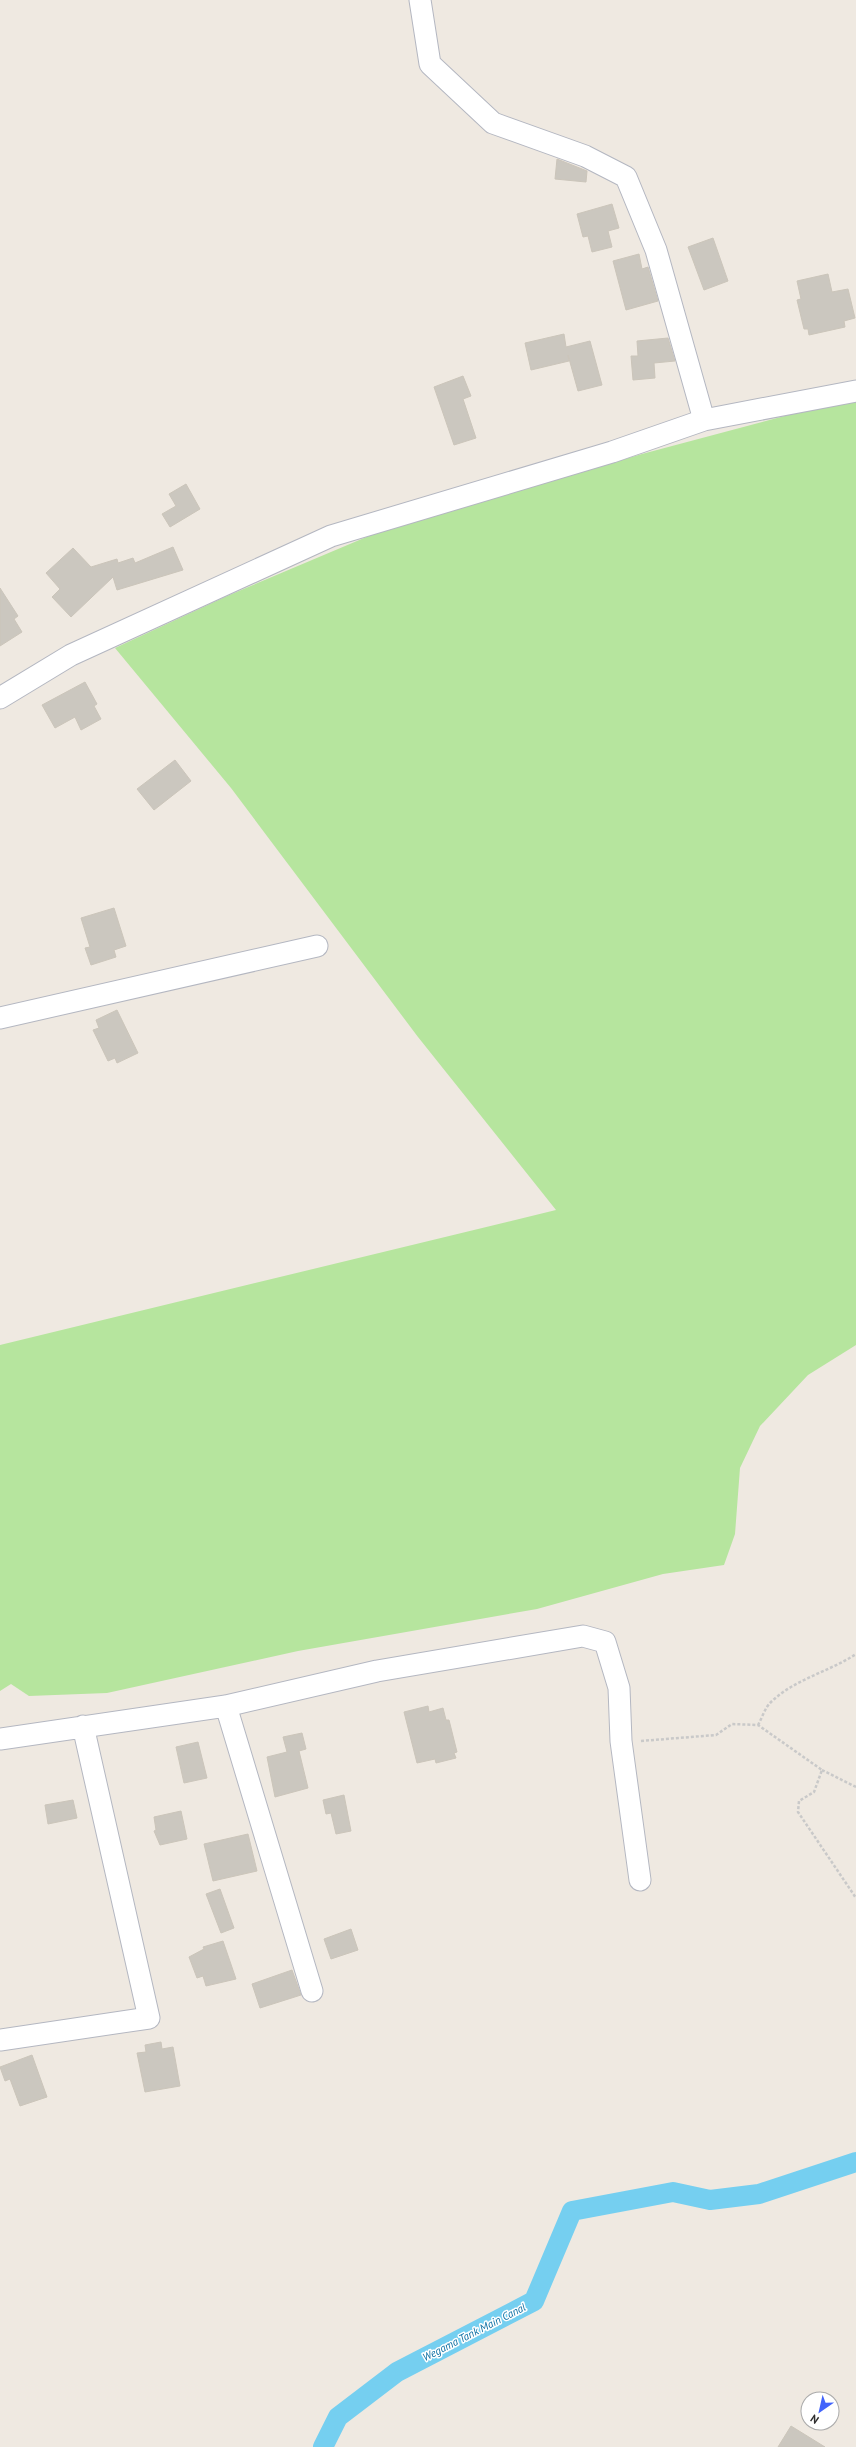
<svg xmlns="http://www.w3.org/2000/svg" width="856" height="2447" viewBox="0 0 856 2447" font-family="'PT Sans',sans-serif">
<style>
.green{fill:#b6e59e}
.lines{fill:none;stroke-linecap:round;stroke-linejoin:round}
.canal{stroke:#75cff0;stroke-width:20}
.building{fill:#cbc7bf;stroke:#cbc5ba}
.minor-casing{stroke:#b4b7c1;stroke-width:23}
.path{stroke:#c9c9c9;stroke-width:2.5;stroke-dasharray:3 2;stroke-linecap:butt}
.minor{stroke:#fff;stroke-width:21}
.labels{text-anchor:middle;stroke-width:3;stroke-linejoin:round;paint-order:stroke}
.water-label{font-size:11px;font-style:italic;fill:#0d6fa3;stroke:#fff}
</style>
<rect width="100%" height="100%" fill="#efe9e1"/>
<!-- green -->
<path class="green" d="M856,397V1345L808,1375L760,1426L740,1468L735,1534L724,1565L663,1574L537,1609L298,1651L107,1693L29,1696L11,1684L0,1691V1345L556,1210L418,1037L231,788L115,648L227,596L383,530L642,454Z"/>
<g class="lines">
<!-- canal -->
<path class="canal" d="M323,2447L338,2417L397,2372L534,2301L572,2211L673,2192L710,2200L759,2194L856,2162"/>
</g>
<!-- building -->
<path class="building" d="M557,159L587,171L586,182L555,179Z
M612,204L619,228L608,231L612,247L592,252L588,236L583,237L577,214Z
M713,238L728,281L704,290L688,247Z
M639,254L642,269L648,267L658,301L626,310L613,261Z
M828,274L832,292L848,289L855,318L844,321L845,327L809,335L808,329H804L797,300L801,299L797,281Z
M564,334L566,347L590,341L602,385L578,391L568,355L569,361L531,370L525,343Z
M668,338L675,361L654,363L655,378L633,380L631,356H638L637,341Z
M463,376L471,396L463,399L476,438L454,445L434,387Z
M186,484L200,509L170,527L162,514L176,506L169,494Z
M173,547L183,570L117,590L113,577L71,617L52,597L60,589L46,573L73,548L91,567L117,559L118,563L133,558L135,563Z
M0,588L18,616L14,619L22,632L0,646Z
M85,682L97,704L94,706L101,719L81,730L75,717L55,728L42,705Z
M175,760L191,781L154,810L137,789Z
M114,908L126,946L114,950L116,957L91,965L85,948L90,947L81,918Z
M117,1010L138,1053L117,1063L115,1058L108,1061L93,1030L99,1028L96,1020Z
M428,1706L429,1712L443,1708L446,1720H449L457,1752L454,1753L456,1758L436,1763L435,1759L417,1763L404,1712Z
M302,1733L306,1749L299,1751L308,1788L275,1797L267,1757L287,1752L283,1737Z
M198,1742L207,1778L184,1783L176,1747Z
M344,1795L351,1831L336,1834L331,1813L326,1814L323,1800Z
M73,1800L77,1818L48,1824L45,1805Z
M181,1811L187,1839L160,1845L154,1831L156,1830L154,1817Z
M248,1834L257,1871L213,1881L204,1844Z
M220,1889L234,1928L221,1933L206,1894Z
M351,1929L358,1950L331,1959L324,1939Z
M223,1941L236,1979L206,1986L203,1976L197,1978L189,1957L204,1949L203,1947Z
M292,1970L301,1995L260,2008L252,1984Z
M161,2042L162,2049L173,2047L180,2086L145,2092L137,2053L146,2052L145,2045Z
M32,2055L47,2097L20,2106L10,2079L5,2081L0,2067Z
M791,2426L825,2447H778Z"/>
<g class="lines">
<!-- minor casing -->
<g class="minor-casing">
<path id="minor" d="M420,0L430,64L493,123L585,156L626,177L656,250L704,420
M0,698L71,655L331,536L612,452L704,420L856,391
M0,1018L317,946
M226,1706L312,1991
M0,1739L226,1706L377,1671L583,1636L605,1642L619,1688L621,1741L640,1880
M0,2040L149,2018L83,1726"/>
</g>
<!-- path -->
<path class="path" d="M758,1725C762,1718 765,1708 770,1703C794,1679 829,1672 856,1654
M641,1741L716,1735L732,1724L758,1725L822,1770L814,1792L799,1801L798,1812L856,1898
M822,1770L856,1787"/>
<!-- minor -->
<use href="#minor" class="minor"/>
</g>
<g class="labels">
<!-- water labels -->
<g class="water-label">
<text transform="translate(474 2332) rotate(-27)" y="4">Wegama Tank Main Canal</text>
</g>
</g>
<!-- north arrow -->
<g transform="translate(820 2411) rotate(214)"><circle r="19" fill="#ffffff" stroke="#ababab"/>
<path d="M0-3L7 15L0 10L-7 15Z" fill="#4264fb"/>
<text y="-6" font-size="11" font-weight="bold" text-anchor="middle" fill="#2e2e2e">N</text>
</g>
</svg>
